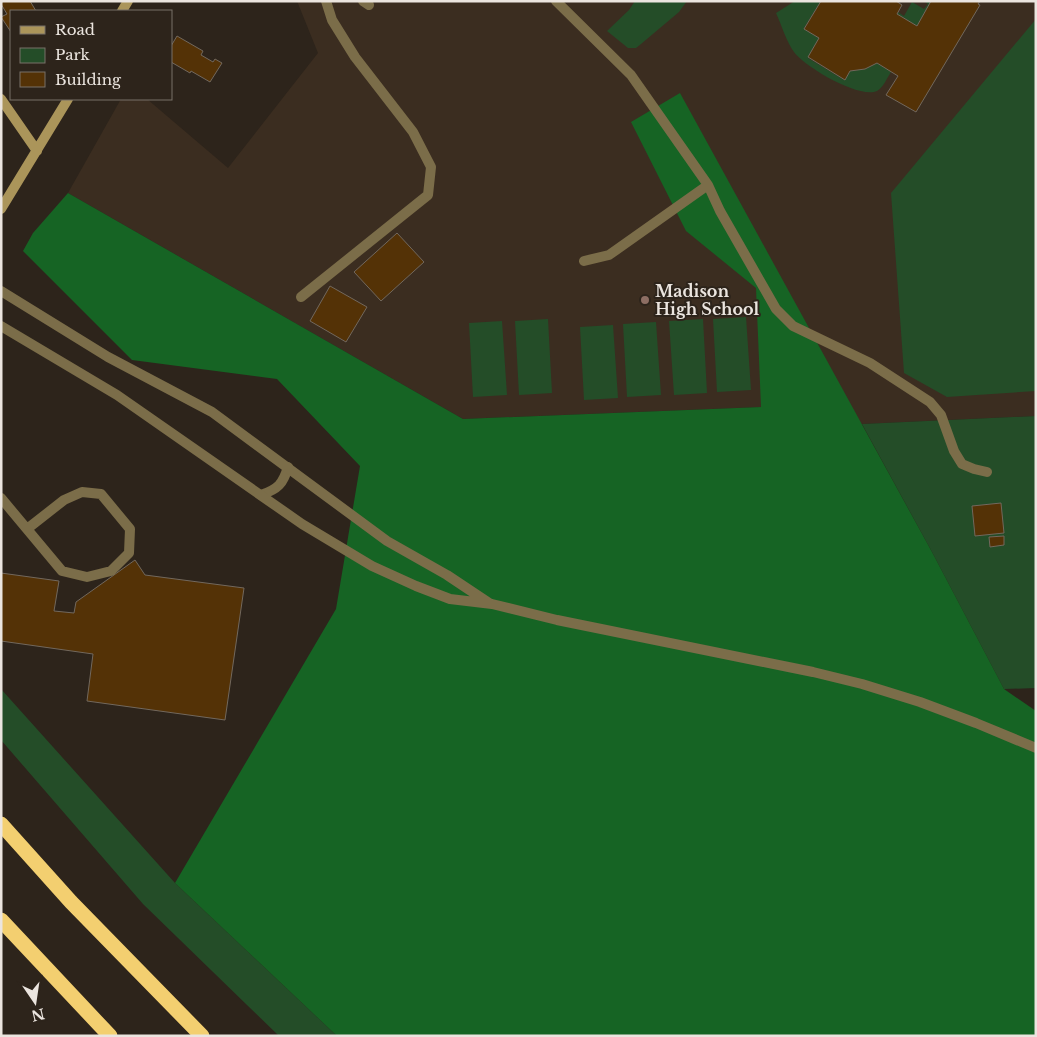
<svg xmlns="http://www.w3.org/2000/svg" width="1037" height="1037" viewBox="0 0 1037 1037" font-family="'Libre Baskerville',serif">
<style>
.built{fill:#3b2d20}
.green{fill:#244d28}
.forest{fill:#166424}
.building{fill:#543206;stroke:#72685d}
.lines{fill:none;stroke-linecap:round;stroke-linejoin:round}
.lane{stroke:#7b6d49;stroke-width:10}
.street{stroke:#7b6d49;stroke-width:10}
.secondary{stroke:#ab955a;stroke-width:10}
.highway{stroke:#f3cf70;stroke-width:15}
.education-dot{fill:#8d6e63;stroke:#2d241b;stroke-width:2}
.labels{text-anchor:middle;stroke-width:4;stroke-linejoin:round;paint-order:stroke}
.poi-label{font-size:16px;font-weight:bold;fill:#ebe5df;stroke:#2d241b;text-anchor:start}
</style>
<rect width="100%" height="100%" fill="#2d241b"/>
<!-- built -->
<path class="built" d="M297,1H1036V416L862,424L761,407L463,419L68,193L121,99H147L228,168L318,53Z"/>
<!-- green -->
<path class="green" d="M635,1H687L679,12L641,44L636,48H628L607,31L629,10Z
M795,1H821L804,28L819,38L808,58L844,80L850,71L865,69L877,63L891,72C887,78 883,88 877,91C859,99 805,67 794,52C786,41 782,26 776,13Z
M924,1H931L917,26L897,14L898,12L904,16L912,2L924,9L928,4Z
M1036,19V391L947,397L904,373L891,193Z
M746,317L751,390L717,392L713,319Z
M548,319L552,393L519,395L515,321Z
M703,319L707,393L674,395L669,321Z
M502,321L507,395L473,397L469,323Z
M656,322L661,395L627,397L623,324Z
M613,325L618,398L584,400L580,327Z
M1036,416V688L1004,689L932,552L862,424Z
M1,689L175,883L337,1036H279L143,904L1,740Z"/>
<!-- forest -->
<path class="forest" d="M680,93L932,552L1004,689L1036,711V1036H337L175,883L336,609L360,466L277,379L132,360L23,251L33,233L68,193L463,419L761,407L756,288L686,231L631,122Z"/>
<!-- building -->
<path class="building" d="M3,1H30L36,11H11V32L1,17L7,14L1,4Z
M821,1H896L902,5L897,14L917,26L931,1H980L978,4L980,5L916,112L886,95L898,76L877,63L865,69L850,71L845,80L808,57L819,38L804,29Z
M177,36L203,51L201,55L213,62L215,59L222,63L210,82L191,71L190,73L171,62V46Z
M397,233L424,262L381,301L354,272Z
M330,286L367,307L346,342L310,321Z
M1001,503L1004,533L975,536L972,506Z
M1004,536V545L990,547L989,537Z
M135,560L145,575L244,588L225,720L87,701L93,654L1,641V573L59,581L54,611L74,613L76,602Z"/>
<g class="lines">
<!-- lane -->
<path class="lane" d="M363,1L369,5
M556,1L631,75L708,185L609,255L584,261
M708,185L720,211L776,309L793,326L870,363L930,402L941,415L954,451L962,464L974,469L987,472
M301,297L428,195L431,167L413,132L355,57L332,20L326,1
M261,495C278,489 283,484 288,467
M1,498L62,571L87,577L111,571L129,553L130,529L101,494L82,492L64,500L27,529"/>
<!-- street -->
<path class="street" d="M1,291L108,357L212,412L387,541L447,575L489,603
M1,326L117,395L302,524L372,566L416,586L450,599L492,604L557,620L813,672L862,684L920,702L976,723L1036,748"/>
<!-- secondary -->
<path class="secondary" d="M122,11L128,1
M1,99L37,151
M1,209L68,99"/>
<!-- highway -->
<path class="highway" d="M1,824L71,902L202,1036
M1,920L110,1036"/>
</g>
<!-- markers -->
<circle class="education-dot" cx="645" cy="300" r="5"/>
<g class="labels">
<!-- poi labels -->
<g class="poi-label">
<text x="655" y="297">Madison<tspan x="655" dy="18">High School</tspan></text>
</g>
</g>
<!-- border -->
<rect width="1037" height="1037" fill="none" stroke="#ebe5df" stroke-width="5"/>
<!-- legend -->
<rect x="10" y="10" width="162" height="90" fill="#2d241b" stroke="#797169"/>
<rect x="20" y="26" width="25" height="8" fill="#ab955a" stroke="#797169"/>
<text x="55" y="35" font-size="15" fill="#ebe5df">Road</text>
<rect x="20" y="48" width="25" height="15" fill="#244d28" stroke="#797169"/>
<text x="55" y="60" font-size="15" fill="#ebe5df">Park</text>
<rect x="20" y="72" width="25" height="15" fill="#543206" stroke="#797169"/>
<text x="55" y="85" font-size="15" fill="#ebe5df">Building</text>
<!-- north arrow -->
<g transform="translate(35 1002) rotate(167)" stroke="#2d241b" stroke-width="4" paint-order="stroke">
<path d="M0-4L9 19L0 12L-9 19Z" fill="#ebe5df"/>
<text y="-8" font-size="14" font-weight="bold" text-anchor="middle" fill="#ebe5df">N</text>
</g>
</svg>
